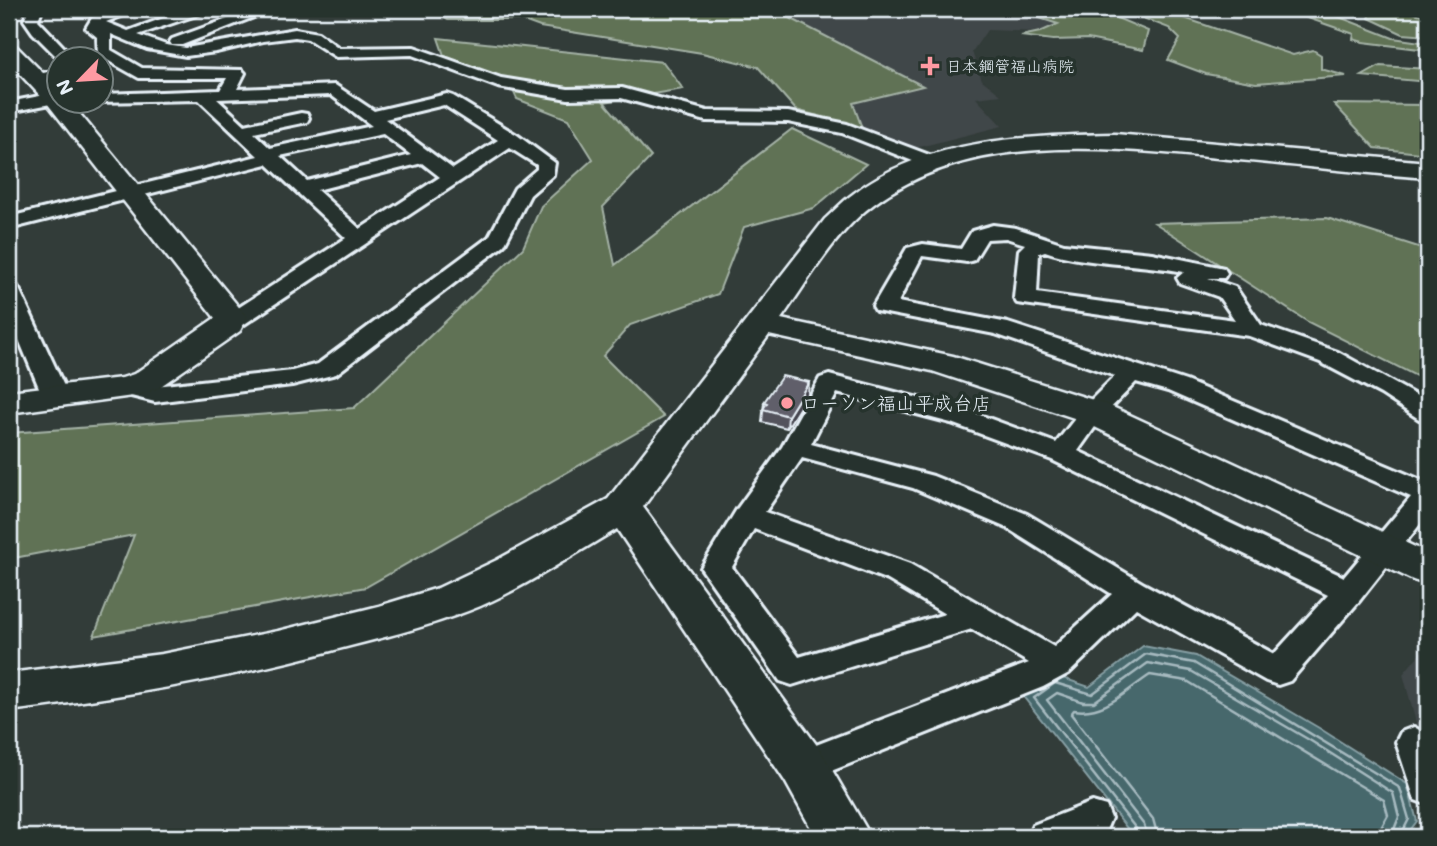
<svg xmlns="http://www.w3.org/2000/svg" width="1437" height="846" viewBox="0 0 1437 846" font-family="Mali,'Klee One',sans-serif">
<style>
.built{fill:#404648}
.green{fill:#617255;stroke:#a4b2a6;stroke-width:2}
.water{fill:#46686c;stroke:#879fa4;stroke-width:2}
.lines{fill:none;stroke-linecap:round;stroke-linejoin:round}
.shore{stroke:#a7bac0;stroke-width:2.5}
.street-casing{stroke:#e8f1f8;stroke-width:6}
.secondary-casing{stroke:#e8f1f8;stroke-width:5}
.street{fill:#26332d;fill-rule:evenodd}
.secondary{fill:#26332d;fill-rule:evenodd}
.wall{fill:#53525c;stroke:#e8f1f8;stroke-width:2}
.shaded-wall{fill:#43424b;stroke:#e8f1f8;stroke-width:2}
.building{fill:#605f6b;stroke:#e8f1f8;stroke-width:2}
.poi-dot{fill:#ff9aa2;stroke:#26332d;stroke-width:2.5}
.labels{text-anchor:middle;stroke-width:7;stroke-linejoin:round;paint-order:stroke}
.far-poi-label{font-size:16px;fill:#e8f1f8;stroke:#26332d;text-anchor:start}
.poi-label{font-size:19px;fill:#e8f1f8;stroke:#26332d;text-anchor:start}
</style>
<rect width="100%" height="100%" fill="#323c39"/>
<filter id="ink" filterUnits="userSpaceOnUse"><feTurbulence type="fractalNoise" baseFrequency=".0143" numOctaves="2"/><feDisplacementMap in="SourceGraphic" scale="14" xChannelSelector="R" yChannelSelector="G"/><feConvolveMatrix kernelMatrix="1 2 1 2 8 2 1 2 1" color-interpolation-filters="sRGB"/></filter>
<g filter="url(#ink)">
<!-- built -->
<path class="built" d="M763,9H1045L1047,11L1037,16L1059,23L1040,32L987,30L972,52L982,80L1001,95L976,98L1002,126L912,149L862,128L853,103L922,85L790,18Z
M1428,644V768L1403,674Z"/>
<!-- green -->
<path class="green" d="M428,9H763L790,18L923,86L853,103L862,128L796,110L758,67L702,53L540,27L521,20H448Z
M1045,9H1096L1148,31L1143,50L1088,39L1053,40L1021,36L1040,32L1058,24L1036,17L1046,11Z
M1120,9H1158L1293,55L1313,50L1321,55V69L1346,76L1256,83L1206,74L1168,60L1180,39L1169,28Z
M1282,9H1319L1393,38L1428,43V50L1363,42L1353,39L1354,34Z
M1368,9H1407V11L1428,17V36L1403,34L1369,18Z
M438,38L663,62L683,89L604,102L651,157L603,207L615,265L792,129L866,164L814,208L744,227L718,294L630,325L603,356L664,417L366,587L94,636L134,535L9,559V433L354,408L523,248L541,206L593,159L568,119L517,99L508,80L448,67Z
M1380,66L1428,69V82L1362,76Z
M1334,104L1428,105V154L1375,148Z
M1327,218L1428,250V382L1308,322L1155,223Z"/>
<!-- water -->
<path class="water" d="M1143,646L1196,656L1319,728L1407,784L1417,821L1405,837H1134L1022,695L1054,675L1089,687Z"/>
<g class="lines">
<!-- shore -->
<path class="shore" d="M1139,837L1137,830L1034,698L1055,683L1092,694L1146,654L1194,663L1400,788L1409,819L1400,837
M1148,837L1144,825L1047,700L1057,693L1083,702H1094L1148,663L1191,671L1311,741L1393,793L1399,817L1391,837
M1158,837L1153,819L1071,714L1074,710C1106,715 1125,691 1150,675L1187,681L1384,800L1388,815L1381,828L1380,837"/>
<!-- street casing -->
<g class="street-casing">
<path id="street" d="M22,9H39L41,12L38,20L76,60H60L33,33L24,20L27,13Z
M119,9H139L106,22L128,31L188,9H207L205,12L138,35L166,45L186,48L295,29L318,33L339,48L414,47L501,78L568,89L622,88L707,111L788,112L847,124L940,159L943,163L940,167H928L842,133L788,122L706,121L621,98L568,99L498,87L412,55L336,57L308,39L295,37L263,41L216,52L186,56L147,49L111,34V50L142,68L242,70L245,73L237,89L335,85L374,111L447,94L453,96L517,135L555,163L553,175L530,195L504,245L336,374L292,385L155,402L119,393L115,388L119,383L128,380L155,386L292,371L318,364L489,237L515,188L537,169V165L510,148L237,329H221L217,324L221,319L346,238L267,164L9,229V217L258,156L199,100L96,102H102V94L220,90L227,78H139L98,55L97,37L86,28L92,18ZM331,95L372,126L270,148L254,133L307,122L309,118L307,114L301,113L245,125L217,99ZM444,105L498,140L453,169L385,119ZM383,134L411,155L307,181L280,156ZM422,163L440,177L360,229L317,190Z
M255,9H274L182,45H172L170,42L172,39Z
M60,69V79L37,84L29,79L31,76Z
M55,93L60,94L61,102L9,112V102Z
M993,225L1016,228L1064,244L1152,253L1224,268L1227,273L1224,278H1208L1235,287L1261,325L1338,352L1428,402V421L1419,419L1381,394L1320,362L1249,336L1017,303L1014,298L1019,250L1025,244L1006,238L987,239L974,260L967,262L922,256L898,302L1008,323L1186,381L1428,483V514L1360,600L1290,681L1278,685L1266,681L1136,608L1069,673L1043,687L816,777L803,781L790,777L785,766L790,755L1029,663L972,629L792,685L780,681L701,568L737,509L782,447L820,378L829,375L969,411L1056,443L1084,407L1115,376L995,334L876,311L873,306L907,248L923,244L961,249L972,231ZM1045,251C1084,265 1140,263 1184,272L1177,278L1180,283L1219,297L1235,320L1037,293L1039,253ZM1136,382L1168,391L1411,497L1344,577L1078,451L1102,417ZM837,393L951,423L1052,460L1328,595L1274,654L1144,584L1027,514L933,476L811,444ZM802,458L913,488L1007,528L1112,594L1054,647L910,564L765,512ZM754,529L888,580L945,614L799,657L732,567Z
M9,284L17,286L20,291L69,397L65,402L56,405L47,402L43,397L9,316Z
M1414,727L1428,735V805L1415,800L1396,742L1401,732Z
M1092,802L1106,806L1111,818L1106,830L1088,837H1028L1033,825Z"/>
</g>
<!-- secondary casing -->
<g class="secondary-casing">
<path id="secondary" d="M9,44L16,46L60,90V102H70L247,317L240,331L158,388L140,395L9,413V391L122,378L134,374L215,318L47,103L9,62Z
M1115,134L1428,162V178C1361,173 1295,165 1228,159C1112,148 974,130 874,204C835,232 809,280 781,319L953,356L1106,404L1428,553V585L1413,580L1080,420L932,371L769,335L643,507L821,751L871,837H816L785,781L617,529C569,557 520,591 468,611C424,628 377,639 331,651C225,679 118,698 9,711V673L162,654L278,631L379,606L438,588L497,560L608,499L825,219C834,211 843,201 853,194C925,138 1028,136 1115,134Z"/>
</g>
<!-- street -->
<use href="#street" class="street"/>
<!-- secondary -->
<use href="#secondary" class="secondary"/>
</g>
<!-- wall -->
<path class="wall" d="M808,394L787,428L762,422L764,402Z"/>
<!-- shaded-wall -->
<path class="shaded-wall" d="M809,382L808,394L787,428L788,416Z"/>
<!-- building -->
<path class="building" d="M782,376L809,382L788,416L763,409L767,403L764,402Z"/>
</g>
<!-- markers -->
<g class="poi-dot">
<path d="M926.5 55.5h7v7h7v7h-7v7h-7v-7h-7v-7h7z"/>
<circle cx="787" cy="403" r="7"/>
</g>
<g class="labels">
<!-- far-poi labels -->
<g class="far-poi-label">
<text x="946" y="72">日本鋼管福山病院</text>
</g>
<!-- poi labels -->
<g class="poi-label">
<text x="801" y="410">ローソン福山平成台店</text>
</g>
</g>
<!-- margin -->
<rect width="1437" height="846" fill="none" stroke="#26332d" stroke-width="35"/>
<rect x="18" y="18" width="1402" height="811" fill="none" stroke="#e8f1f8" stroke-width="2.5" filter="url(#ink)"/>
<!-- north arrow -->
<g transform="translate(80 80) rotate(245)"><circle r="33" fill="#26332d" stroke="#747f7e" stroke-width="2"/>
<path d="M0-5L12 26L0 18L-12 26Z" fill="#ff9aa2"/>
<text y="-10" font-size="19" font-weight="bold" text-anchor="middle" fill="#e8f1f8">N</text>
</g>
</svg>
